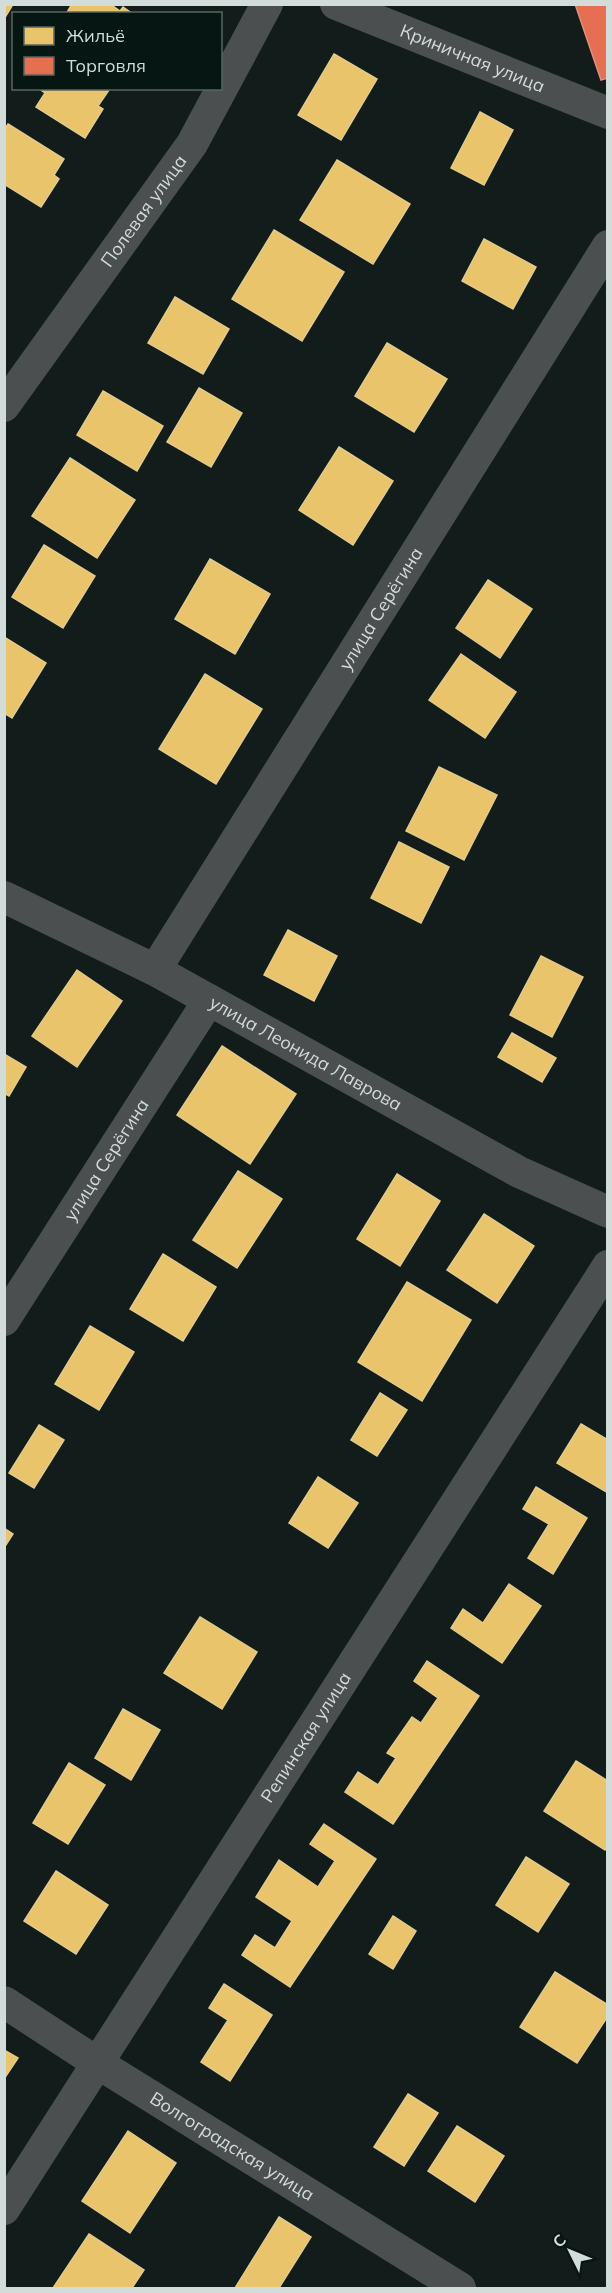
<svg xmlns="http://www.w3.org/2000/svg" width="612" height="2293" viewBox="0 0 612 2293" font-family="Mulish,sans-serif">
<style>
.homes{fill:#e9c46a;stroke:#e2cb8b;stroke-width:1.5}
.shops{fill:#e76f51;stroke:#e1907a;stroke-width:1.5}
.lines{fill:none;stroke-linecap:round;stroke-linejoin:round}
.minor{stroke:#4c4f4f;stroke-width:32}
.labels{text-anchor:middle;stroke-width:6;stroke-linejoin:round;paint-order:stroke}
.street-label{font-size:18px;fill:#d2dcd9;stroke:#061613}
</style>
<rect width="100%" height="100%" fill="#121c1a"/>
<!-- homes -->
<path class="homes" d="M4,4L12,6L4,19Z
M72,4H110L120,11L123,7L133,14H66Z
M334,54L377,79L341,140L298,115Z
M38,88H106L109,90L98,106L103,109L85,138L36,107L45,93Z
M480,112L513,130L484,185L451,168Z
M8,124L64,159L54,175L59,179L41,207L4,184V130Z
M337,160L410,204L373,264L300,220Z
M274,230L344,272L302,341L232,299Z
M484,239L536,267L513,309L462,281Z
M175,297L229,329L203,374L148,343Z
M387,343L447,379L414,432L355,396Z
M199,388L242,413L211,467L167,442Z
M103,391L163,426L137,471L77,435Z
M339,447L393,481L353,545L299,510Z
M70,458L135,500L97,558L32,516Z
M44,545L95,576L63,628L12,597Z
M210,559L270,594L235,654L175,619Z
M488,580L532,609L500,658L456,628Z
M4,637L46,663L12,718L4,713Z
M461,654L516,692L485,738L429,700Z
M205,674L262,709L216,784L159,749Z
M439,767L497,795L464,860L406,831Z
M399,842L449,867L421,923L371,898Z
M288,930L337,956L314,1001L264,975Z
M541,956L583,977L552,1037L510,1015Z
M77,970L122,1001L77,1067L32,1036Z
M512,1033L556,1058L542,1082L498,1057Z
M222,1046L296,1094L250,1164L177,1115Z
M4,1054L26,1067L9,1096L4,1093Z
M238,1171L282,1199L237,1268L193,1240Z
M397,1174L440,1201L400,1266L357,1239Z
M484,1214L534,1246L497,1303L447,1270Z
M163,1254L216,1287L183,1341L130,1309Z
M407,1282L471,1320L422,1401L358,1362Z
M90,1326L134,1352L99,1410L55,1384Z
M380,1393L407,1410L377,1456L351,1440Z
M581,1424L608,1440V1493L557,1463Z
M39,1425L64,1440L34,1488L9,1473Z
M318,1477L358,1503L328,1548L289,1523Z
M536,1487L587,1518L553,1574L528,1558L549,1524L523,1509Z
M4,1528L13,1534L4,1548Z
M509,1584L541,1606L502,1663L451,1628L463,1609L483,1623Z
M200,1617L257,1652L222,1709L164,1673Z
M427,1661L479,1696L393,1824L345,1792L358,1772L378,1785L396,1758L387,1753L412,1717L421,1723L438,1698L414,1681Z
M123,1709L160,1730L131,1780L95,1758Z
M576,1761L608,1781V1846L605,1850L544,1811Z
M69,1763L105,1785L68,1844L33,1823Z
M324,1824L376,1859L290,1987L242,1955L255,1935L275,1948L292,1921L256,1897L279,1860L318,1887L335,1861L310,1844Z
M526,1857L569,1884L538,1932L496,1905Z
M56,1871L108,1905L76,1954L24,1921Z
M393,1916L416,1931L393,1969L369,1954Z
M555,1972L608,2005V2016L577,2063L520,2027Z
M224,1984L272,2015L230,2081L201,2062L228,2020L209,2008Z
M4,2050L18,2058L4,2079Z
M408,2094L438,2113L404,2166L374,2147Z
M457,2126L504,2156L475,2202L428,2171Z
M128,2131L176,2163L130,2233L82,2201Z
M279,2217L311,2237L279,2288H235Z
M89,2234L144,2270L132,2288H53Z"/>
<!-- shops -->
<path class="shops" d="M575,4H608V78L601,80Z"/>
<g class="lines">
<!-- minor -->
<g class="minor">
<path id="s1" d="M336,4L608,113"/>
<path id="s2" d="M4,406L192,144L267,4"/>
<path id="s3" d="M4,897L155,970L519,1172L608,1212"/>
<path id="s4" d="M155,970L608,246"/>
<path id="s5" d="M4,1320L209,1000"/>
<path id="s6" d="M4,2002L99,2064L460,2288"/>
<path id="s7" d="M4,2209L608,1266"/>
</g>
</g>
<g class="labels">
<!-- street labels -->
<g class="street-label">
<text dy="6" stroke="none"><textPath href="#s1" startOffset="147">Криничная улица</textPath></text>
<text dy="6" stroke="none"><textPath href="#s2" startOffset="240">Полевая улица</textPath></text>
<text dy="6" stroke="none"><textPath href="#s4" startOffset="426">улица Серёгина</textPath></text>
<text dy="6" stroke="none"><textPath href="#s3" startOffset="340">улица Леонида Лаврова</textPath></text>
<text dy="6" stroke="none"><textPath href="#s5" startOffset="190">улица Серёгина</textPath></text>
<text dy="6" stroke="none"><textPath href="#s7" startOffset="560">Репинская улица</textPath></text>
<text dy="6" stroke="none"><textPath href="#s6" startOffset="270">Волгоградская улица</textPath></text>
</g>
</g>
<!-- border -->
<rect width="612" height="2293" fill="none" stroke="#d2dcd9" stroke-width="12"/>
<!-- legend -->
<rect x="12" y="12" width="210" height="78" fill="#061613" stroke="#586562" stroke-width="1.5"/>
<rect x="24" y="27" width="30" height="18" fill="#e9c46a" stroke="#586562" stroke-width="1.5"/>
<text x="66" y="42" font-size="18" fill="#d2dcd9">Жильё</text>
<rect x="24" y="57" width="30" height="18" fill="#e76f51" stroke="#586562" stroke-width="1.5"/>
<text x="66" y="72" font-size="18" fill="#d2dcd9">Торговля</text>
<!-- north arrow -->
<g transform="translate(570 2251) rotate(313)" stroke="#061613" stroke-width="4.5" paint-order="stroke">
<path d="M0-4.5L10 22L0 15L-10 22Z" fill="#d2dcd9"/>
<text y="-9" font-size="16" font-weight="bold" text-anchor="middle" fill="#d2dcd9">С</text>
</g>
</svg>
